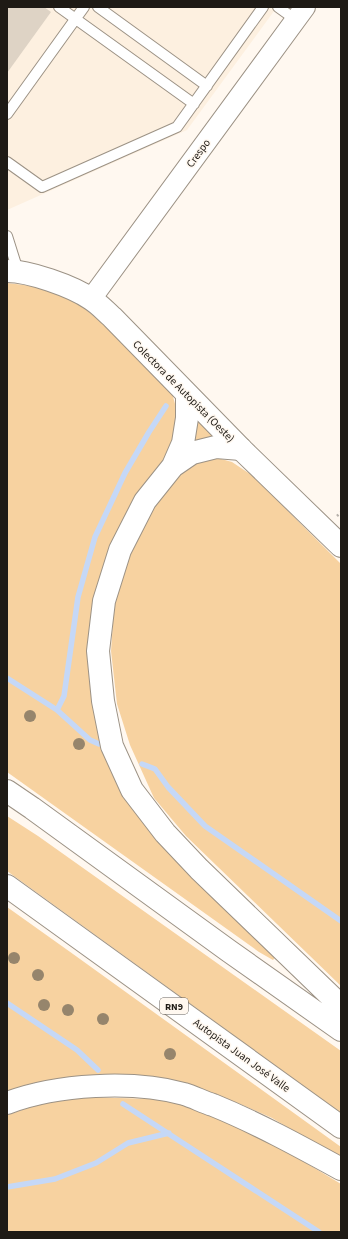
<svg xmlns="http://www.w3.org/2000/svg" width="348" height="1239" viewBox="0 0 348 1239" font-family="'Source Sans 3',sans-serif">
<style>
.built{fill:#fdf0e0}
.green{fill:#f7d2a0}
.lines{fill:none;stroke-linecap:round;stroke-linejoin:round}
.stream{stroke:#c5d8f7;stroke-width:5.5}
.building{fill:#ded3c5}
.service-casing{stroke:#9c9285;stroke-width:12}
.minor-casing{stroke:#9c9285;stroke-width:22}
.secondary-casing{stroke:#9c9285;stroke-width:24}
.motorway-casing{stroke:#9c9285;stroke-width:24}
.path{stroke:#b7b1aa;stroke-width:2.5;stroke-dasharray:2 3;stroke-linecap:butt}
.service{stroke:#fff;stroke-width:10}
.minor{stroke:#fff;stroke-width:20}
.secondary{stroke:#fff;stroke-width:22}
.motorway{stroke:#fff;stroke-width:22}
.tree{fill:#96856c}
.labels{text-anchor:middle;stroke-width:3;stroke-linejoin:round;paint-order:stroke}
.shield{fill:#fff8f0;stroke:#625d57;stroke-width:1}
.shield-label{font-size:10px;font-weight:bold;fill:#1e1a15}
.street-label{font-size:11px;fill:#1e1a15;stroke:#fff8f0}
</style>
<rect width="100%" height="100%" fill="#fff8f0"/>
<!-- built -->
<path class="built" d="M7,7H277L187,130L7,210Z"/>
<!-- green -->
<path class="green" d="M7,283L32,286L58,293L78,303L108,328L172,393L177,411L176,433L170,451L100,580L109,761L278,954L273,960L259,952L7,772Z
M193,415L217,437L194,442Z
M214,457L232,462L253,476L341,564V986L186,836L154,798L130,745L117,704L111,651L114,607L126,559L150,512L174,480L192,463Z
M7,816L38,836L341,1051V1113L7,871Z
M7,907L73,954L341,1147V1159L272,1118L238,1103L189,1086L98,1076L59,1079L7,1095Z
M83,1097L154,1099L181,1103L217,1116L291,1154L341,1184V1232H7V1115L40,1104Z"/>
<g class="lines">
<!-- stream -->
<path class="stream" d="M7,678L57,710L90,740L99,744
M57,710L64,696L78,597L95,537L125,473L149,432L166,406
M142,764L155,769L168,787L205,826L341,921
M7,1003L77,1050L98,1070
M123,1104L319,1232
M7,1187L55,1179L96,1163L128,1143L169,1133"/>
</g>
<!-- building -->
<path class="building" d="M7,7H44L51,12L7,73Z"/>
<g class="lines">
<!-- service casing -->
<g class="service-casing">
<path id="service" d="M59,7L194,104
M98,7L207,86
M278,7L296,20
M7,114L84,7
M7,162L42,187L177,127L263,7
M7,236L18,271"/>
</g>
<!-- minor casing -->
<g class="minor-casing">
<path id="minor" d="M91,299L305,7"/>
</g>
<!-- secondary casing -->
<g class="secondary-casing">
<path id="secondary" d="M7,271C29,271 72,286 91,299C99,304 105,311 112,317L241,449L341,546"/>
</g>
<!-- motorway casing -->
<g class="motorway-casing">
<path id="motorway" d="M187,395V418L183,443L173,466L145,501L120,550L104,601L98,651L103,701L112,746L132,790L165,833L199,869L341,1006
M173,466L192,453L216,447L241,449
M7,791L32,808L229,951L341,1030
M7,886L341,1127
M7,1103C57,1084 133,1080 184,1094C194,1097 203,1102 213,1105C257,1123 299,1146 341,1169"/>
</g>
<!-- path -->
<path class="path" d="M337,516L341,512"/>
<!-- service -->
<use href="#service" class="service"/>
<!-- minor -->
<use href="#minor" class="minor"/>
<!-- secondary -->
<use href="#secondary" class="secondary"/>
<!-- motorway -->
<use href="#motorway" class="motorway"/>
</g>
<!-- trees -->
<g class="tree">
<circle cx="30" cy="716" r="6"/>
<circle cx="79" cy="744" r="6"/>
<circle cx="14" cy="958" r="6"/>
<circle cx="38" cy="975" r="6"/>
<circle cx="44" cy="1005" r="6"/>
<circle cx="68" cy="1010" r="6"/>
<circle cx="103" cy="1019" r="6"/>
<circle cx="170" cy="1054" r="6"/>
</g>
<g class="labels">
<!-- shield labels -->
<rect class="shield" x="160" y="998" width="28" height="16" rx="3"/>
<g class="shield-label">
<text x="174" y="1010">RN9</text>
</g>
<!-- street labels -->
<g class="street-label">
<text transform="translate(198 153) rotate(-54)" y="4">Crespo</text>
<text transform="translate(184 391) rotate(45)" y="4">Colectora de Autopista (Oeste)</text>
<text transform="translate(242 1055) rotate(36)" y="4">Autopista Juan José Valle</text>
</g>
</g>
<!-- border -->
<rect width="348" height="1239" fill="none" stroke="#1e1a15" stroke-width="16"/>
</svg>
